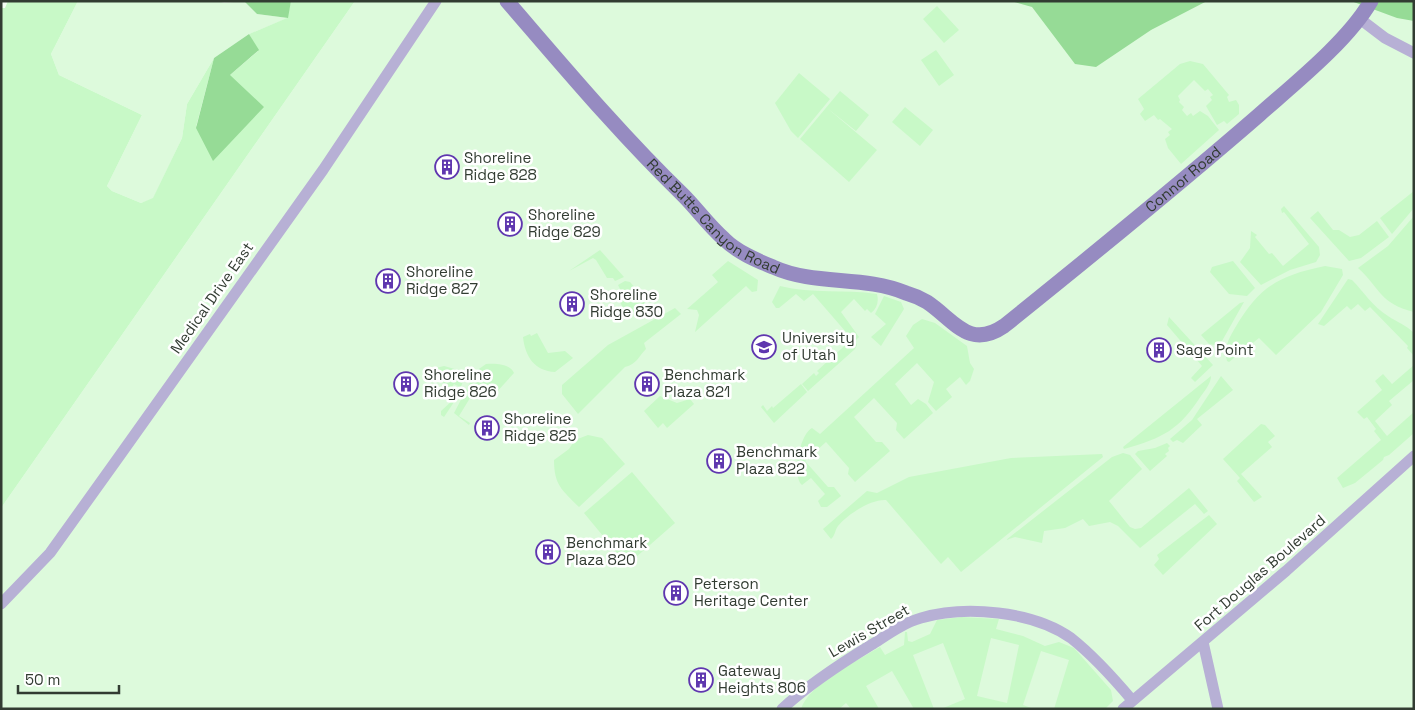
<svg xmlns="http://www.w3.org/2000/svg" width="1415" height="710" viewBox="0 0 1415 710" font-family="'Space Grotesk',sans-serif">
<style>
.built{fill:#ddfadc}
.green{fill:#c8f9c7;fill-rule:evenodd}
.forest{fill:#96db96}
.lines{fill:none;stroke-linecap:round;stroke-linejoin:round}
.street{stroke:#b7b0d5;stroke-width:11}
.secondary{stroke:#968bc1;stroke-width:15}
.labels{text-anchor:middle;stroke-width:5;stroke-linejoin:round;paint-order:stroke}
.poi-label{font-size:15px;fill:#323c32;stroke:#fff;text-anchor:start}
.street-label{font-size:15px;fill:#323c32;stroke:#fff}
</style>
<rect width="100%" height="100%" fill="#f5fff5"/>
<!-- built -->
<path class="built" d="M78,1H218L224,3L244,1L257,14L288,18L249,34L214,58L187,104L182,138L153,199L141,203L112,191L107,186L142,115L59,75L51,54Z
M355,1H1414V709H1V508Z"/>
<!-- green -->
<path class="green" d="M8,1H78L51,54L59,75L142,115L107,186L112,191L141,203L153,198L182,138L187,104L214,58L196,127L230,75L258,51L249,34L287,18L291,1H355L1,508V8H5Z
M937,6L959,30L944,43L923,19Z
M936,50L954,75L939,86L921,60Z
M1190,61L1203,64L1229,95L1227,97L1229,102L1236,100L1239,105V114L1227,124L1224,121L1217,125L1206,106L1212,100L1210,97L1213,95L1208,89L1205,91L1194,80L1178,96L1180,100L1179,102L1184,107L1182,110L1187,116L1191,113L1193,116L1200,111L1208,116L1219,130L1181,164L1168,148L1165,139L1170,135L1168,132L1172,129L1160,119L1158,120L1154,115L1145,121L1140,114L1144,109L1138,99L1180,64Z
M799,73L830,99L798,138L791,131L775,103Z
M840,91L869,115L856,131L827,108L877,150L849,182L800,139Z
M905,107L933,130L920,146L892,122Z
M1414,191V208L1392,234L1380,218Z
M1284,206L1319,247L1320,255L1316,262L1290,270L1261,285L1240,262L1250,248L1251,231L1257,235L1255,237L1269,254L1272,253L1283,266L1309,244L1284,212L1282,213L1281,209Z
M1318,211L1333,230H1339L1350,237L1359,235L1377,221L1389,237L1361,258L1349,261L1310,218Z
M1414,216V312C1379,303 1381,289 1358,268L1388,246Z
M600,250L624,277L615,281L613,278H607L596,260L593,258L569,271Z
M728,261L758,280L757,291L752,292L746,286L695,332L699,315L697,310L687,309L718,282L712,275Z
M1233,261L1255,288L1247,296L1229,294L1210,272L1212,267Z
M1325,266L1342,269L1343,275L1321,312L1276,355L1259,338L1229,362L1227,361C1223,349 1229,338 1235,328C1260,286 1278,276 1325,266Z
M1348,279L1352,280C1364,292 1373,307 1388,316C1397,322 1406,325 1414,333V356L1407,348L1408,346L1370,307L1365,311L1358,304L1351,310L1347,306L1324,326L1318,324Z
M625,281L630,282L646,300L644,304L648,308L628,318L616,294L620,289L618,285Z
M780,286C812,294 845,289 877,294C879,302 877,308 871,313L867,309L865,311L854,299L841,312L859,337L855,341L857,345L855,349L808,391L802,384L814,373L816,376L819,373L817,371L852,339L813,294L804,301L796,294L779,308H776L772,302Z
M884,296L901,302L904,309L881,346L871,337L886,324L875,314Z
M1244,302L1222,341L1215,345L1209,344L1201,335L1240,303Z
M675,308L681,314L644,343L646,349C638,357 637,364 625,367L578,414L562,394V385L608,345Z
M1169,317L1213,365L1195,382L1191,378L1202,366L1167,325Z
M922,319L935,323L967,346L970,363L974,369L970,381L966,385L960,377L946,389L952,397L936,411L928,402L934,382L917,363L895,384L911,405L918,399L926,404L933,413L904,439L896,430L897,423L874,398L854,417L876,442H882L890,451L855,482L848,474L849,468L826,442L805,461L828,487H834L841,496L827,507H821L818,501L825,494L811,478L802,485C791,476 800,434 812,428L820,434L914,348L906,336L913,325Z
M537,333L548,353L565,351L573,358L555,372C535,371 525,357 523,337L530,334L531,336Z
M486,364C496,363 510,364 514,373L494,395L478,385L459,416L470,423L469,425L454,413L476,371Z
M1414,365V380L1389,401L1392,405L1375,421L1387,436L1414,412V433L1389,455L1384,457L1383,460L1355,483L1343,488L1337,478L1381,440L1374,431L1376,429L1367,417L1364,419L1357,412L1382,390L1375,381L1383,374L1392,384Z
M444,366L458,370L464,379L458,394L460,387L454,384L449,391L458,396L444,417L441,415V411L453,400L445,384L428,370Z
M1211,376C1211,383 1206,389 1201,396C1179,430 1163,438 1124,449L1123,447Z
M1221,376L1233,390L1197,419L1202,425L1183,443L1177,440L1173,442L1170,439L1192,420Z
M801,384L807,392L774,423L761,407L763,405L767,411L772,406L773,408Z
M660,396L677,403L690,399L694,404L667,428L663,423L658,428L644,411Z
M1261,424L1265,425L1275,436L1268,442L1272,447L1241,474L1262,497L1254,502L1237,481L1240,478L1223,459Z
M588,435L602,438L625,464L579,507C562,490 554,485 554,460L569,449L575,440Z
M1167,443L1170,446L1168,448L1169,451L1165,454L1167,456L1150,471L1135,454L1138,451L1155,448Z
M1123,453L1130,455L1142,469L1109,501L1130,527L1135,529L1141,528L1189,488L1208,511L1204,514L1195,504L1140,548L1118,526L1110,522L1089,526L1083,519L1065,528L1044,531L1042,543L1015,537L1006,540L1112,457Z
M1102,454L1103,457L961,572L948,557L941,564L886,500C871,499 848,514 838,526C835,530 835,536 831,539L823,529L867,491L877,493L909,477L1011,458Z
M632,472L675,523L627,565L584,513Z
M1209,515L1217,524L1163,575L1154,565L1159,559L1157,555Z
M962,617L999,619L996,629L1023,636L1045,646L1059,642L1074,648L1111,690L1113,701L1105,709H1054L1069,660L1041,651L1023,705L1034,709H941L965,699L943,643L913,655L934,709H914L892,671L866,686L879,709H851L846,703L839,709H801C809,684 858,660 880,647L885,655L904,645L905,632H907L908,641L912,642L930,634L937,620ZM991,638L1019,645L1007,703L977,696Z"/>
<!-- forest -->
<path class="forest" d="M244,1H291L288,18L257,14Z
M1011,1H1207L1151,30L1096,67L1075,64L1032,7Z
M1351,1H1414V21L1397,18Z
M249,34L259,50L230,75L264,107L213,161L196,128L214,58Z"/>
<g class="lines">
<!-- street -->
<path class="street" d="M1360,19L1385,38L1414,53
M1,604L50,553L118,458L323,170L436,1
M1203,642L1218,709
M782,709C809,684 840,664 871,645C887,635 903,623 921,618C965,605 1033,611 1071,638C1090,653 1116,681 1132,700
M1123,709L1286,571L1414,456"/>
<!-- secondary -->
<path class="secondary" id="s1" d="M507,1C564,67 620,134 683,195C697,209 709,226 724,239C737,252 756,260 773,267C815,286 863,275 906,293C913,295 920,298 927,302C954,320 969,350 1004,326C1090,257 1176,187 1259,115C1294,84 1348,41 1371,1"/>
</g>
<!-- icons -->
<defs>
<g id="building-ring" transform="scale(1.25)"><circle r="9.5" fill="#fff" stroke="#5f37af" stroke-width="1.5"/><path d="M-4-6H4V6H1V3H-1V6H-4ZM-2.5-4.3h1.7v1.8h-1.7ZM.8-4.3h1.7v1.8H.8ZM-2.5-1h1.7V.8h-1.7ZM.8-1h1.7V.8H.8Z" fill="#5f37af"/></g>
<g id="university-ring" transform="scale(1.25)"><circle r="9.5" fill="#fff" stroke="#5f37af" stroke-width="1.5"/><path d="M0-5L7-2L0 1L-7-2ZM-4 1L0 2.5L4 1V4Q0 6-4 4Z" fill="#5f37af"/></g>
</defs>
<g fill-rule="evenodd">
<use href="#building-ring" x="447" y="167"/>
<use href="#building-ring" x="510" y="224"/>
<use href="#building-ring" x="388" y="281"/>
<use href="#building-ring" x="572" y="304"/>
<use href="#university-ring" x="764" y="347"/>
<use href="#building-ring" x="1159" y="350"/>
<use href="#building-ring" x="406" y="384"/>
<use href="#building-ring" x="647" y="384"/>
<use href="#building-ring" x="487" y="428"/>
<use href="#building-ring" x="719" y="461"/>
<use href="#building-ring" x="548" y="552"/>
<use href="#building-ring" x="676" y="593"/>
<use href="#building-ring" x="701" y="680"/>
</g>
<g class="labels">
<!-- poi labels -->
<g class="poi-label">
<text x="464" y="163">Shoreline<tspan x="464" dy="17">Ridge 828</tspan></text>
<text x="528" y="220">Shoreline<tspan x="528" dy="17">Ridge 829</tspan></text>
<text x="406" y="277">Shoreline<tspan x="406" dy="17">Ridge 827</tspan></text>
<text x="590" y="300">Shoreline<tspan x="590" dy="17">Ridge 830</tspan></text>
<text x="782" y="343">University<tspan x="782" dy="17">of Utah</tspan></text>
<text x="1176" y="355">Sage Point</text>
<text x="424" y="380">Shoreline<tspan x="424" dy="17">Ridge 826</tspan></text>
<text x="664" y="380">Benchmark<tspan x="664" dy="17">Plaza 821</tspan></text>
<text x="504" y="424">Shoreline<tspan x="504" dy="17">Ridge 825</tspan></text>
<text x="736" y="457">Benchmark<tspan x="736" dy="17">Plaza 822</tspan></text>
<text x="566" y="548">Benchmark<tspan x="566" dy="17">Plaza 820</tspan></text>
<text x="694" y="589">Peterson<tspan x="694" dy="17">Heritage Center</tspan></text>
<text x="718" y="676">Gateway<tspan x="718" dy="17">Heights 806</tspan></text>
</g>
<!-- street labels -->
<g class="street-label">
<text dy="5" stroke="none"><textPath href="#s1" startOffset="859">Connor Road</textPath></text>
<text dy="5" stroke="none"><textPath href="#s1" startOffset="300">Red Butte Canyon Road</textPath></text>
<text transform="translate(212 298) rotate(-55)" y="5">Medical Drive East</text>
<text transform="translate(1260 573) rotate(-41)" y="5">Fort Douglas Boulevard</text>
<text transform="translate(869 631) rotate(-30)" y="5">Lewis Street</text>
</g>
</g>
<!-- border -->
<rect width="1415" height="710" fill="none" stroke="#323c32" stroke-width="5"/>
<!-- scale -->
<path d="M18 685v8h101v-8" fill="none" stroke="#323c32" stroke-width="2.5"/>
<text x="25" y="685" font-size="15" fill="#323c32" stroke="#ffffff" stroke-width="4" paint-order="stroke">50 m</text>
</svg>
